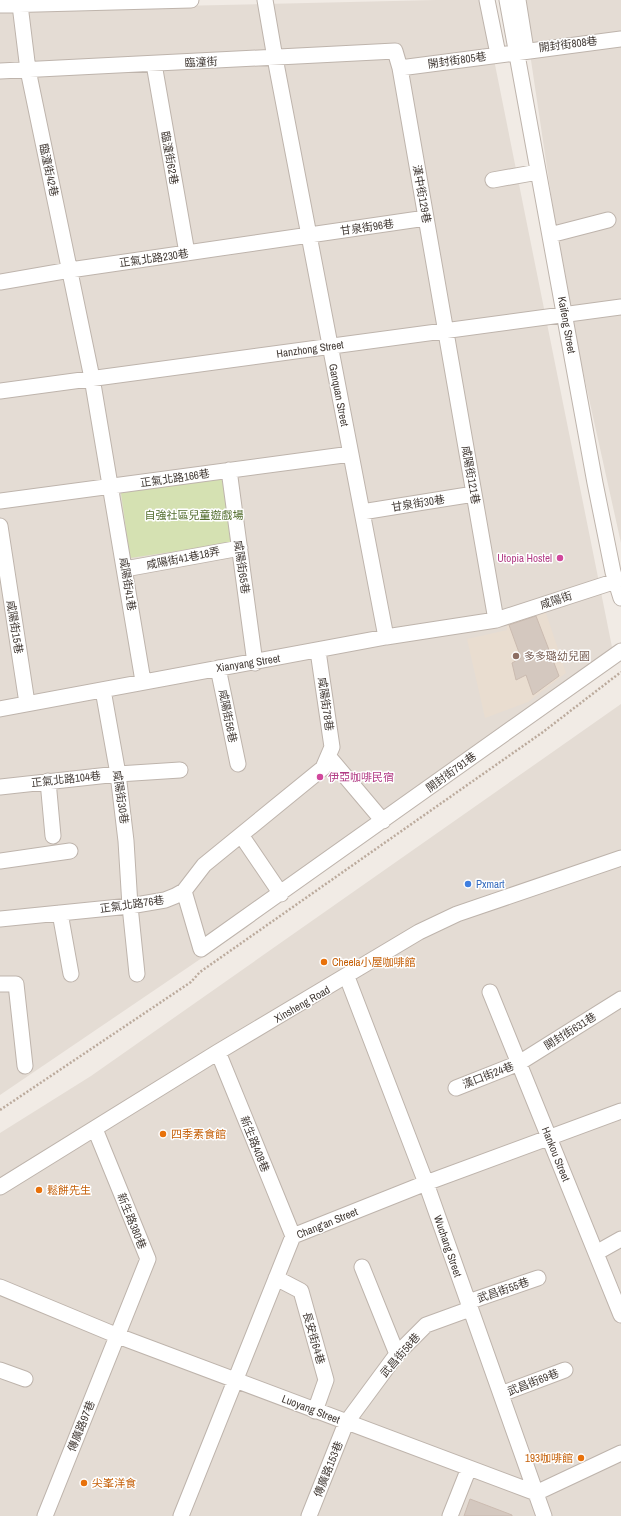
<svg xmlns="http://www.w3.org/2000/svg" width="621" height="1516" viewBox="0 0 621 1516" font-family="'Archivo Narrow','Noto Sans TC',sans-serif">
<style>
.residential{fill:#e4dcd4}
.education{fill:#e9ddd0}
.green{fill:#d5e1b2}
.building{fill:#d4c8bf;stroke:#cbbbb0}
.lines{fill:none;stroke-linecap:round;stroke-linejoin:round}
.minor-casing{stroke:#beb4ac;stroke-width:17}
.path{stroke:#bbaa9c;stroke-width:2.5;stroke-dasharray:2 2;stroke-linecap:butt}
.minor{stroke:#fff;stroke-width:15}
.hotel-dot{fill:#d1479c;stroke:#fff;stroke-width:1.5}
.education-dot{fill:#8d6e63;stroke:#fff;stroke-width:1.5}
.shop-dot{fill:#3f7fe0;stroke:#fff;stroke-width:1.5}
.food-dot{fill:#e8710a;stroke:#fff;stroke-width:1.5}
.labels{text-anchor:middle;stroke-width:3;stroke-linejoin:round;paint-order:stroke}
.street-label{font-size:11px;fill:#433b36;stroke:#fff}
.park-label{font-size:11px;fill:#536e2f;stroke:#fff}
.hotel-label{font-size:11px;fill:#b23c85;stroke:#fff;text-anchor:end}
.education-label{font-size:11px;fill:#785e54;stroke:#fff;text-anchor:start}
.shop-label{font-size:11px;fill:#366cbe;stroke:#fff;text-anchor:start}
.food-label{font-size:11px;fill:#c56008;stroke:#fff;text-anchor:start}
</style>
<rect width="100%" height="100%" fill="#f1ebe5"/>
<!-- residential -->
<path class="residential" d="M436,0H482L612,647L246,928L0,1095V10Z
M522,0H621V543L566,295Z
M621,704V1516H0V1133L91,1076Z"/>
<!-- education -->
<path class="education" d="M545,610L566,673L528,702L485,718L467,639L507,630V622Z"/>
<!-- green -->
<path class="green" d="M223,478L232,543L130,558L121,493Z"/>
<!-- building -->
<path class="building" d="M536,616L559,676L533,695L526,675L516,680L512,663L521,658L509,625Z
M470,1499L512,1515V1516H464Z"/>
<g class="lines">
<!-- minor casing -->
<g class="minor-casing">
<path id="minor" d="M265,0L275,58L386,637
M487,0L498,54
M507,0L595,483L613,572L621,598
M518,0L526,50
M0,5L191,0
M20,5L28,70L92,378L143,681
M154,64L187,253
M400,68L621,39
M0,71L395,51L400,68L496,620
M493,180L538,172
M550,235L608,220
M0,282L70,270L426,218
M0,391L621,307
M229,470L255,663
M0,501L351,454
M362,512L474,494
M0,526L27,703
M125,569L240,548
M218,668L238,764
M103,690L118,774L126,841L130,906L137,974
M0,709L386,637L496,620L616,581
M329,757L383,821
M48,781L53,836
M0,787L118,774L180,770
M241,835L281,894
M0,861L70,851
M184,891L201,949L621,651
M60,913L71,974
M0,919L130,906L165,900L175,896L184,891L204,865L323,768L332,747L318,651
M347,977L426,1183L544,1516
M0,984H16L25,1066
M490,992L621,1315
M218,1052L293,1236
M456,1088L519,1063L621,999
M0,1187L218,1052L419,932L457,914L621,858
M596,1253L621,1239
M362,1267L397,1354
M276,1278L301,1291L326,1380L315,1411
M0,1287L118,1336L536,1493L621,1453
M468,1302L538,1278
M0,1370L25,1379
M501,1394L565,1370
M45,1516L148,1259L95,1129
M181,1516L293,1236L426,1183L621,1111
M309,1516L346,1423L397,1354L426,1325L470,1309
M450,1516L469,1468"/>
</g>
<!-- path -->
<path class="path" d="M0,1110L191,982L200,972L543,732L621,672"/>
<!-- minor -->
<use href="#minor" class="minor"/>
</g>
<!-- markers -->
<g class="hotel-dot">
<circle cx="560" cy="558" r="4"/>
<circle cx="320" cy="777" r="4"/>
</g>
<circle class="education-dot" cx="516" cy="656" r="4"/>
<circle class="shop-dot" cx="468" cy="884" r="4"/>
<g class="food-dot">
<circle cx="324" cy="962" r="4"/>
<circle cx="163" cy="1134" r="4"/>
<circle cx="39" cy="1190" r="4"/>
<circle cx="581" cy="1458" r="4"/>
<circle cx="84" cy="1483" r="4"/>
</g>
<g class="labels">
<!-- street labels -->
<g class="street-label">
<text transform="translate(568 44) rotate(-7)" y="4">開封街808巷</text>
<text transform="translate(457 60) rotate(-8)" y="4">開封街805巷</text>
<text transform="translate(201 62) rotate(-3)" y="4">臨潼街</text>
<text transform="translate(170 158) rotate(80)" y="4">臨潼街62巷</text>
<text transform="translate(49 170) rotate(78)" y="4">臨潼街42巷</text>
<text transform="translate(422 194) rotate(80)" y="4">漢中街129巷</text>
<text transform="translate(367 227) rotate(-8)" y="4">甘泉街96巷</text>
<text transform="translate(154 258) rotate(-8)" y="4">正氣北路230巷</text>
<text transform="translate(567 325) rotate(80)" y="4">Kaifeng Street</text>
<text transform="translate(310 349) rotate(-8)" y="4">Hanzhong Street</text>
<text transform="translate(339 395) rotate(79)" y="4">Ganquan Street</text>
<text transform="translate(471 475) rotate(80)" y="4">咸陽街121巷</text>
<text transform="translate(175 478) rotate(-8)" y="4">正氣北路166巷</text>
<text transform="translate(418 503) rotate(-9)" y="4">甘泉街30巷</text>
<text transform="translate(183 558) rotate(-11)" y="4">咸陽街41巷18弄</text>
<text transform="translate(242 567) rotate(82)" y="4">咸陽街65巷</text>
<text transform="translate(128 584) rotate(81)" y="4">咸陽街41巷</text>
<text transform="translate(556 600) rotate(-18)" y="4">咸陽街</text>
<text transform="translate(15 627) rotate(81)" y="4">咸陽街15巷</text>
<text transform="translate(248 663) rotate(-9)" y="4">Xianyang Street</text>
<text transform="translate(326 704) rotate(82)" y="4">咸陽街78巷</text>
<text transform="translate(228 716) rotate(79)" y="4">咸陽街56巷</text>
<text transform="translate(451 772) rotate(-36)" y="4">開封街791巷</text>
<text transform="translate(66 779) rotate(-6)" y="4">正氣北路104巷</text>
<text transform="translate(121 797) rotate(82)" y="4">咸陽街30巷</text>
<text transform="translate(132 904) rotate(-8)" y="4">正氣北路76巷</text>
<text transform="translate(302 1004) rotate(-30)" y="4">Xinsheng Road</text>
<text transform="translate(570 1031) rotate(-32)" y="4">開封街631巷</text>
<text transform="translate(488 1075) rotate(-21)" y="4">漢口街24巷</text>
<text transform="translate(255 1144) rotate(68)" y="4">新生路408巷</text>
<text transform="translate(556 1154) rotate(68)" y="4">Hankou Street</text>
<text transform="translate(132 1221) rotate(68)" y="4">新生路380巷</text>
<text transform="translate(327 1223) rotate(-22)" y="4">Chang'an Street</text>
<text transform="translate(448 1246) rotate(71)" y="4">Wuchang Street</text>
<text transform="translate(503 1290) rotate(-19)" y="4">武昌街55巷</text>
<text transform="translate(314 1338) rotate(74)" y="4">長安街64巷</text>
<text transform="translate(400 1355) rotate(-49)" y="4">武昌街58巷</text>
<text transform="translate(533 1382) rotate(-21)" y="4">武昌街69巷</text>
<text transform="translate(311 1409) rotate(21)" y="4">Luoyang Street</text>
<text transform="translate(81 1426) rotate(-68)" y="4">傳廣路97巷</text>
<text transform="translate(328 1469) rotate(-68)" y="4">傳廣路153巷</text>
</g>
<!-- park labels -->
<g class="park-label">
<text x="194" y="519">自強社區兒童遊戲場</text>
</g>
<!-- hotel labels -->
<g class="hotel-label">
<text x="552" y="562">Utopia Hostel</text>
<text x="328" y="781" text-anchor="start">伊亞咖啡民宿</text>
</g>
<!-- education labels -->
<g class="education-label">
<text x="524" y="660">多多璐幼兒園</text>
</g>
<!-- shop labels -->
<g class="shop-label">
<text x="476" y="888">Pxmart</text>
</g>
<!-- food labels -->
<g class="food-label">
<text x="332" y="966">Cheela小屋咖啡館</text>
<text x="171" y="1138">四季素食館</text>
<text x="47" y="1194">鬆餅先生</text>
<text x="573" y="1462" text-anchor="end">193咖啡館</text>
<text x="92" y="1487">尖峯洋食</text>
</g>
</g>
</svg>
